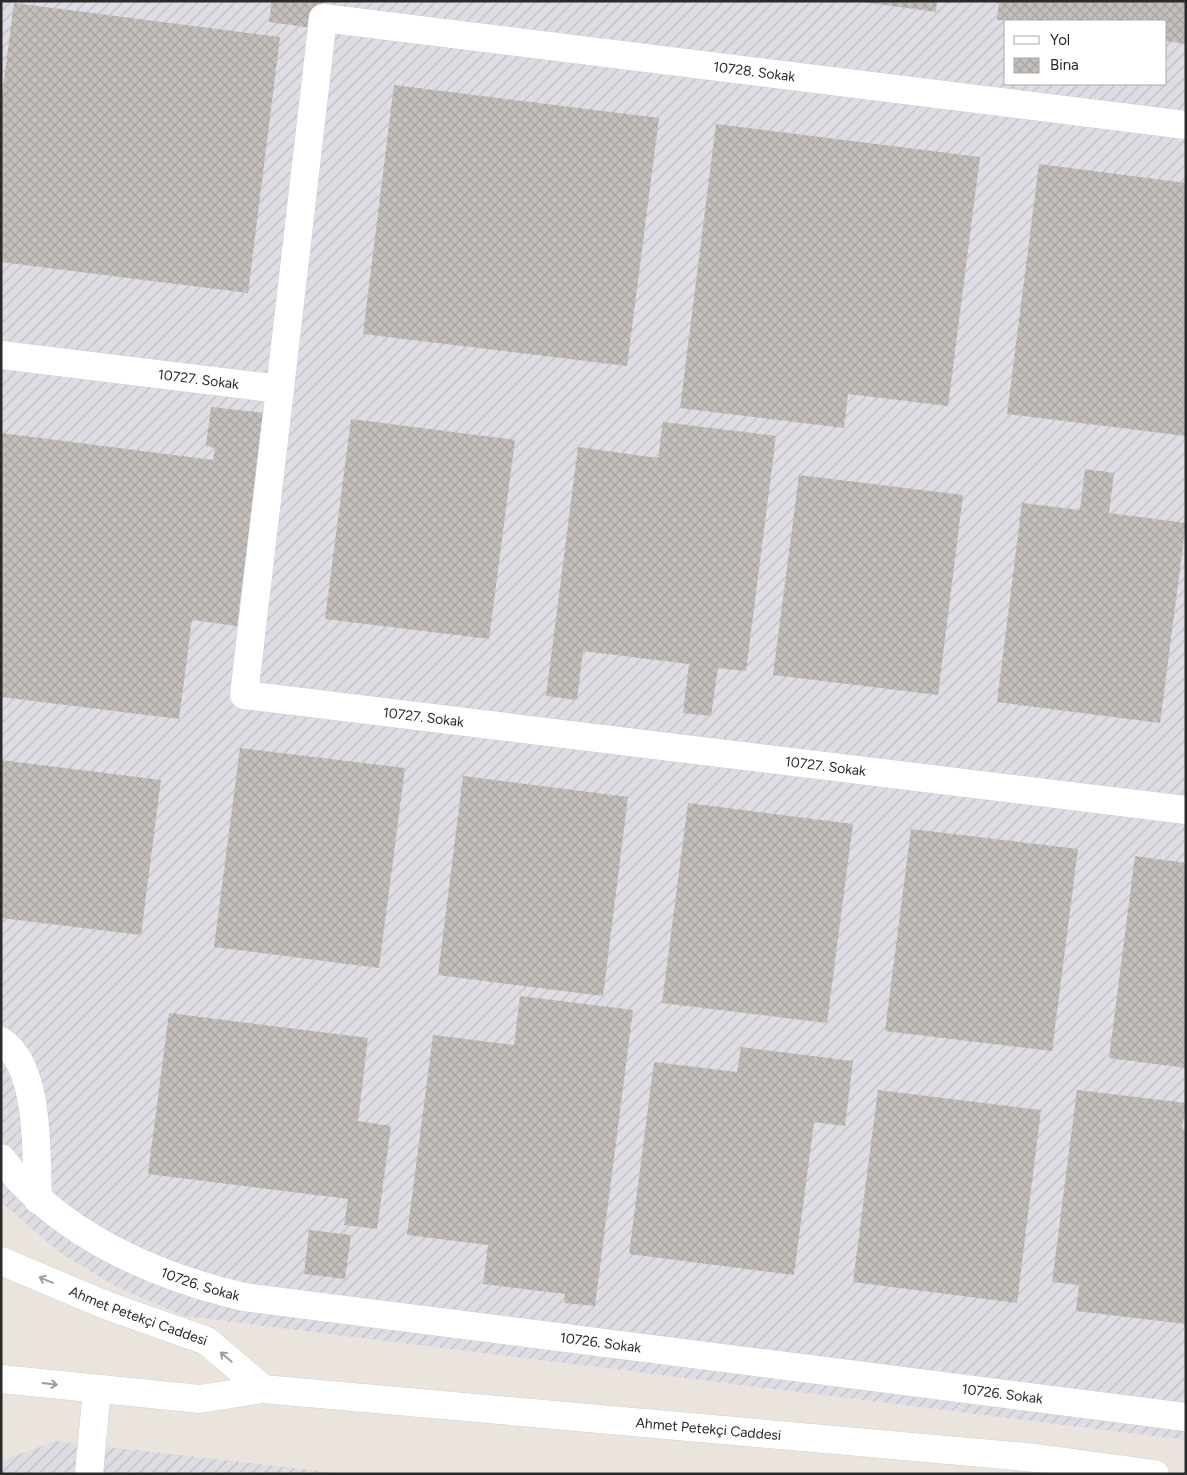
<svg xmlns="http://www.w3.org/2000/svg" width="1187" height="1475" viewBox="0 0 1187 1475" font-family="Figtree,sans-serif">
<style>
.industrial{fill:url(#industrial-furrows);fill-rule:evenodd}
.building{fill:url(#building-cross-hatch)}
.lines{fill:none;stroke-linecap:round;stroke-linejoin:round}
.minor-casing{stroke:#cbcfda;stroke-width:29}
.minor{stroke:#fff;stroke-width:28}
.oneway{stroke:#9f9f9f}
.labels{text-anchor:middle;stroke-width:4;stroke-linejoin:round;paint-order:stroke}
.street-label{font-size:14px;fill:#2a2a2a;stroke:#fff}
</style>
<defs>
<pattern id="industrial-furrows" width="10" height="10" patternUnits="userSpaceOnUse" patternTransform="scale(1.25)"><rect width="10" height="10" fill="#dfdde4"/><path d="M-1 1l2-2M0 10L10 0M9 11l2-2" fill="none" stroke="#c0bec4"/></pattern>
<pattern id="building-cross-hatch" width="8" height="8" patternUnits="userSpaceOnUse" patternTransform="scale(1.25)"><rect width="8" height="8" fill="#c3beb9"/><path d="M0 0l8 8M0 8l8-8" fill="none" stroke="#a8a39f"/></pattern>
</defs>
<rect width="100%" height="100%" fill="#ebe4dd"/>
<!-- industrial -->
<path class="industrial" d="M1,1H1186V1440L184,1316L117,1287L62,1254L1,1202ZM1006,21H1166V84H1006Z
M56,1441L347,1474H1V1461Z"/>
<!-- building -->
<path class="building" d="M272,1H323L320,29L269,22Z
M855,1H937L936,12Z
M999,1H1186V44L1166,41V21L997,20Z
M14,3L280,37L248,293L1,262V103Z
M394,85L659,118L627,366L363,334Z
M716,124L980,157L948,406L848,394L844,428L680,408Z
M1039,164L1186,183V436L1007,414Z
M211,407L264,413L237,626L192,620L179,719L1,697V433L213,460L215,448L206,446Z
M351,419L515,440L489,639L325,619Z
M663,422L776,436L746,671L718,668L711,716L683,713L689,664L583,651L577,700L546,696L578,447L658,458Z
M1085,469L1114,473L1109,513L1186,523L1160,723L997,702L1022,503L1080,510Z
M799,475L963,495L938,695L773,675Z
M240,748L405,768L379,968L214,947Z
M1,760L161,780L141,935L1,918Z
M463,776L628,797L603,996L438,975Z
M688,803L853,824L827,1023L662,1003Z
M911,829L1078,849L1052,1051L885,1031Z
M1135,856L1186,863V1068L1109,1058Z
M520,996L633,1010L595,1306L564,1303L565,1294L483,1284L488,1245L407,1235L433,1035L514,1045Z
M169,1013L368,1038L358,1121L391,1126L377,1229L344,1225L348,1199L148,1174Z
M741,1047L853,1061L845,1126L814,1122L794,1275L629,1254L654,1062L737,1072Z
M878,1090L1041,1110L1017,1303L853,1282Z
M1077,1090L1186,1103L1182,1130H1186V1324L1076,1311L1079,1285L1052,1282Z
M309,1230L351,1235L345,1279L304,1274Z"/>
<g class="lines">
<!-- minor casing -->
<g class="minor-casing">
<g id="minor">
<path id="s1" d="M1,355L280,389L244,695L1186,810"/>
<path id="s2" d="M280,389L323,18L1186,125"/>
<path d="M1,1041C41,1066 36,1157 38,1200"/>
<path id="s3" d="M1,1158C58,1234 154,1276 244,1297L1186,1417"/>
<path id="s4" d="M1,1261L108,1306L207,1341L263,1389"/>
<path id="s5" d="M1,1379L200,1399L263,1389L1037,1458L1155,1474"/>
<path d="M89,1474L97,1389"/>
</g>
</g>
<!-- minor -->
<use href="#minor" class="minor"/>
</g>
<!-- one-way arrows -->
<defs><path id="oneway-shaft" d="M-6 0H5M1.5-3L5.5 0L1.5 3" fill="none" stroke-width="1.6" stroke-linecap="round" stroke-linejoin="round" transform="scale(1.25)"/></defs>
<g class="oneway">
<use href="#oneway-shaft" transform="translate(46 1280) rotate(-157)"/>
<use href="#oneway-shaft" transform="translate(226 1357) rotate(-140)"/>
<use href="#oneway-shaft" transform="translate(50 1384) rotate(7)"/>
</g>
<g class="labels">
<!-- street labels -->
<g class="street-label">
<text dy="5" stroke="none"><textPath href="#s2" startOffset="808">10728. Sokak</textPath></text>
<text dy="5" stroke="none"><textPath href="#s1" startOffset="199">10727. Sokak</textPath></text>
<text dy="5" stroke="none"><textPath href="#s1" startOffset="770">10727. Sokak</textPath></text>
<text dy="5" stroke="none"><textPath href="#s1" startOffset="1175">10727. Sokak</textPath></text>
<text dy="5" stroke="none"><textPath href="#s3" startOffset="240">10726. Sokak</textPath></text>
<text dy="5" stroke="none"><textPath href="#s4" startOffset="148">Ahmet Petekçi Caddesi</textPath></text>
<text dy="5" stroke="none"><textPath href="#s3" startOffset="645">10726. Sokak</textPath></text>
<text dy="5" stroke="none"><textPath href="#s3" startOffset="1050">10726. Sokak</textPath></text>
<text dy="5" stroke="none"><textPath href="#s5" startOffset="711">Ahmet Petekçi Caddesi</textPath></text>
</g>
</g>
<!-- border -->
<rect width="1187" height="1475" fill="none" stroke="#2a2a2a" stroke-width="5"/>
<!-- legend -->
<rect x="1004" y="20" width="162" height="65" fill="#ffffff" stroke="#aaaaaa"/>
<rect x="1014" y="36" width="25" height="8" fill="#ffffff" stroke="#aaaaaa"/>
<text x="1050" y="45" font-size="15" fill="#2a2a2a">Yol</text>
<rect x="1014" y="58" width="25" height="15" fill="url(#building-cross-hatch)" stroke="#aaaaaa"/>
<text x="1050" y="70" font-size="15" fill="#2a2a2a">Bina</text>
</svg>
